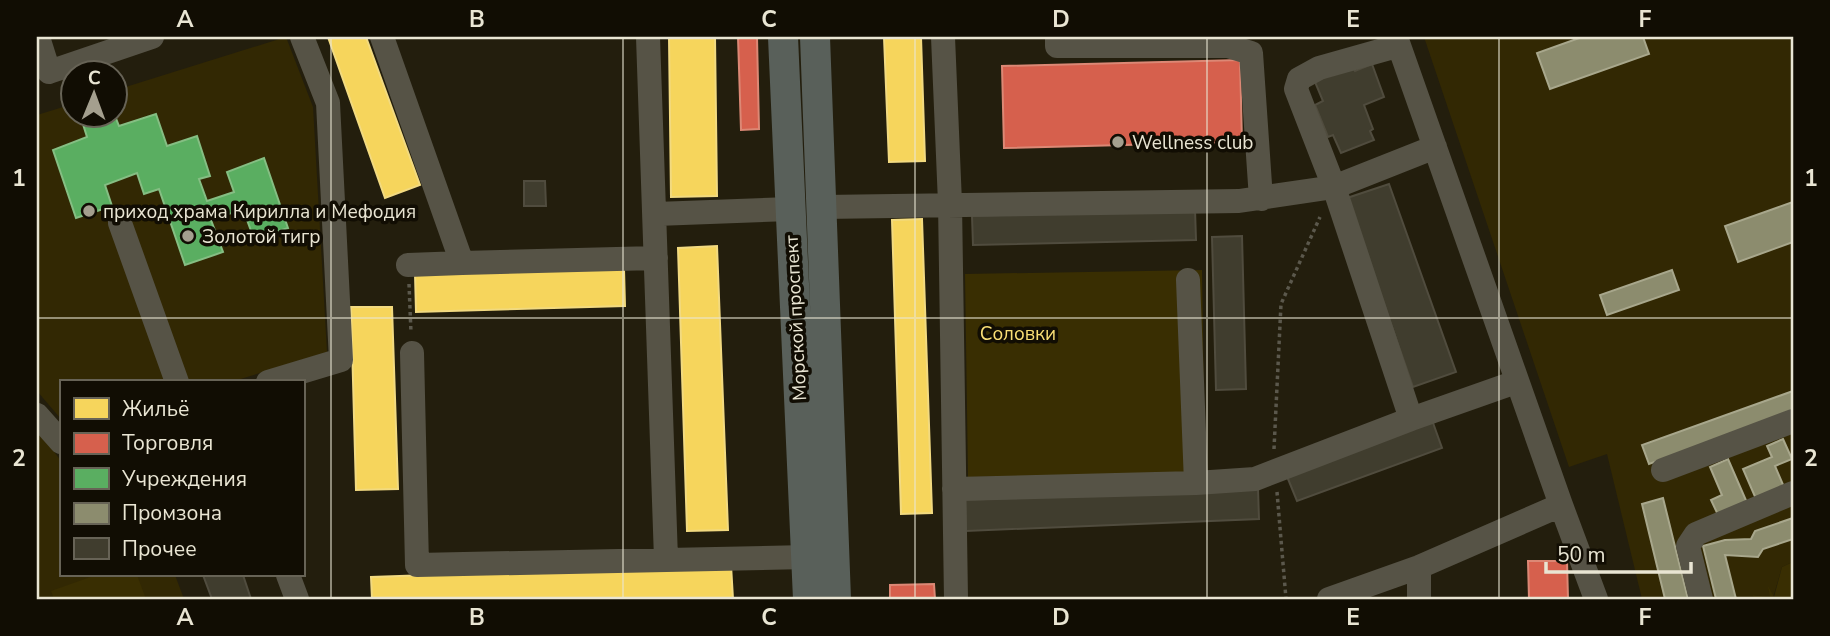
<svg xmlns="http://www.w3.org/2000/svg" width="1830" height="636" viewBox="0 0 1830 636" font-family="'Nunito Sans',sans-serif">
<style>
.built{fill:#322803}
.green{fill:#392e02}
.homes{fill:#f6d55c;stroke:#f2da80;stroke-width:2}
.shops{fill:#d6604d;stroke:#dc8875;stroke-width:2}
.public{fill:#5aae61;stroke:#85be83;stroke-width:2}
.industry{fill:#8c8c6e;stroke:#a8a78c;stroke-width:2}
.building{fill:#403d2e;stroke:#504c3e;stroke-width:2}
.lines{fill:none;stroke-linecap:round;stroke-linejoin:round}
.path{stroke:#5b584c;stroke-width:3.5;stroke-dasharray:3.5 3.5;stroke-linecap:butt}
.minor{stroke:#565346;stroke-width:24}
.major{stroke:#59605a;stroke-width:30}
.grid{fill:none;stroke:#e9e5d3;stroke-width:2;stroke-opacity:0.55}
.poi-dot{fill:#a49f8e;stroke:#110d03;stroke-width:2.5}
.labels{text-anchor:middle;stroke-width:7;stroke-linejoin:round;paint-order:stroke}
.poi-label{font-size:19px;fill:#e9e5d3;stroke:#110d03;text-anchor:start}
.street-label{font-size:19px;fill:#e9e5d3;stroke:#110d03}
.park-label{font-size:19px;fill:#fadf75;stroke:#110d03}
.neatline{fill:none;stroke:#e9e5d3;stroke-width:2.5}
.grid-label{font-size:23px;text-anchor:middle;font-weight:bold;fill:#e9e5d3}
</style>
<rect width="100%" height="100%" fill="#231e0d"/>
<!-- built -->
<path class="built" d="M286,37L313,107L327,352L231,382H61V419L37,391V115L73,104L74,116H116V90Z
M1424,37H1793V562L1782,567L1773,598L1754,595V599H1642L1607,454L1569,467Z
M37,429L61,461V575H175L184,599H37Z"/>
<!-- green -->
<path class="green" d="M1202,270L1205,474L968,477L965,274Z
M1793,562V599H1754L1753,595L1770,597L1768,586L1774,597L1782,567Z
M96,575H137L146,599H54L51,591Z"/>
<!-- homes -->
<path class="homes" d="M328,37H366L420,185L385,198Z
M669,37H715L717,196L671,197Z
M884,37H921L925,161L889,162Z
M922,219L932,513L901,514L892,220Z
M717,246L728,530L687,531L678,248Z
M624,269L625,306L416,312L415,274Z
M351,307H392L398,489L356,490Z
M731,565L733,599H372L371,577Z"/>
<!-- shops -->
<path class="shops" d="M738,37H757L759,129L741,130Z
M1240,60L1242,142L1004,148L1002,66Z
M1528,561H1567L1568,599H1529Z
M934,584L935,599H890V585Z"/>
<!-- public -->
<path class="public" d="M156,114L167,146L197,136L210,176L199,179L207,201L234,192L227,172L264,158L288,228L254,239L243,209L211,220L223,252L185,265L159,189L144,194L137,173L105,185L112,206L76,218L53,150L87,137L81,118L87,116H115L119,126Z"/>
<!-- industry -->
<path class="industry" d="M1582,37H1643L1649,54L1550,89L1537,53Z
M1793,202V242L1738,262L1725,226Z
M1672,270L1679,290L1607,315L1600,295Z
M1793,391V412L1649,464L1642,445Z
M1783,439L1792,459L1775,466L1784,487L1756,499L1743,469L1772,457L1767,446Z
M1728,459L1748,505L1719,517L1711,500L1722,495L1710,467Z
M1663,498L1688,599H1665L1642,504Z
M1793,518V539L1763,549L1758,557L1725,555L1736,599H1716L1703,546L1725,540L1751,539L1755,531Z"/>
<!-- building -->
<path class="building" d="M1352,64L1355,71L1372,64L1384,97L1364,105L1373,129L1370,131L1374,140L1341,153L1333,135L1328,137L1315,105L1323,101L1315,82Z
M524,181H545L546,206H524Z
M1389,184L1456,372L1413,387L1347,198Z
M1195,209L1196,240L973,245L972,216Z
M1242,236L1246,389L1216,390L1212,237Z
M1432,420L1442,448L1297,501L1286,474Z
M1258,488L1259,519L966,531L965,500Z
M203,575H243L251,599H212Z"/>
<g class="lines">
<!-- path -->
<path class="path" d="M409,284L411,333
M1274,449L1281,304L1320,217
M1277,492L1286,599"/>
<!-- minor -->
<path class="minor" d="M38,37L49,72L152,37
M382,37L462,263L408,265
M648,37L666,559
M943,37L950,203L956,599
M1057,37V46H1228L1251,53L1261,199
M823,207L1239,201L1334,187L1435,147
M656,214L790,209
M120,223L177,382
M462,263L656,258
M412,353L417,565L807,557
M268,382L341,360L328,103L302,37
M37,415L61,442
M1411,419L1516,382
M1663,470L1793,421
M1196,483L1255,479L1411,419L1334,187L1296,89L1299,79L1319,68L1397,46
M954,489L1196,483L1188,280
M1561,505L1596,599
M1419,567V599
M288,575L297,599
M1329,599L1419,567L1561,505L1396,37
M1701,599L1688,546L1696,534L1793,493"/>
<!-- major -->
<path class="major" d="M783,37L808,599
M815,37L836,599"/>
</g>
<!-- grid -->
<path class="grid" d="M331,37V599M623,37V599M915,37V599M1207,37V599M1499,37V599M37,318H1793"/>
<!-- markers -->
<g class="poi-dot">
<circle cx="1118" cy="142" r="7"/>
<circle cx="89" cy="211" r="7"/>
<circle cx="188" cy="236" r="7"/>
</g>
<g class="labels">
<!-- poi labels -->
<g class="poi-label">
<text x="1132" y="149">Wellness club</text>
<text x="103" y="218">приход храма Кирилла и Мефодия</text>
<text x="202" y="243">Золотой тигр</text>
</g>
<!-- street labels -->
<g class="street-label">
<text transform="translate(795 318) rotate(-93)" y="7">Морской проспект</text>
</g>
<!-- park labels -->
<g class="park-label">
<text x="1018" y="340">Соловки</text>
</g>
</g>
<!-- border -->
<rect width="1830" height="636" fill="none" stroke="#110d03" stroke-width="77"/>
<!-- legend -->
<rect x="60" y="380" width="245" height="196" fill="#110d03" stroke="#676356" stroke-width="2"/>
<rect x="74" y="398" width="35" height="21" fill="#f6d55c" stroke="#676356" stroke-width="2"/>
<text x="122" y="416" font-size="21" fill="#e9e5d3">Жильё</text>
<rect x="74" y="433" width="35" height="21" fill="#d6604d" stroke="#676356" stroke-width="2"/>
<text x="122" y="450" font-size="21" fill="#e9e5d3">Торговля</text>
<rect x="74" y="468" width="35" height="21" fill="#5aae61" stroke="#676356" stroke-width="2"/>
<text x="122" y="486" font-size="21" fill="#e9e5d3">Учреждения</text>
<rect x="74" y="503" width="35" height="21" fill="#8c8c6e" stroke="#676356" stroke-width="2"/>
<text x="122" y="520" font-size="21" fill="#e9e5d3">Промзона</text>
<rect x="74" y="538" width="35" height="21" fill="#403d2e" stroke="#676356" stroke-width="2"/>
<text x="122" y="556" font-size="21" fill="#e9e5d3">Прочее</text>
<!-- north arrow -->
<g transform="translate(94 94) rotate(1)"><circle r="33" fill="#110d03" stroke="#676356" stroke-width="2"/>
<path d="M0-5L12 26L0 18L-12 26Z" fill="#a49f8e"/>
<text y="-10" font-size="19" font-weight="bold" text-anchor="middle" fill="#e9e5d3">С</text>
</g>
<!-- scale -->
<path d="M1546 562v10h145v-10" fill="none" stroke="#e9e5d3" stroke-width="3.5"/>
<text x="1557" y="562" font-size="21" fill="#e9e5d3" stroke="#110d03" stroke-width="5" paint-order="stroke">50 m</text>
<rect x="38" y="38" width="1754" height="560" class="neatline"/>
<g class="grid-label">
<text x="185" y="27">A</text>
<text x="477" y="27">B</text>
<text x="769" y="27">C</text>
<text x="1061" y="27">D</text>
<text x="1353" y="27">E</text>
<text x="1645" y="27">F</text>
<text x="19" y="186">1</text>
<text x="1811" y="186">1</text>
<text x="19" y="466">2</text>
<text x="1811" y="466">2</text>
<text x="185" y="625">A</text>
<text x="477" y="625">B</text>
<text x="769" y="625">C</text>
<text x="1061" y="625">D</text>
<text x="1353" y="625">E</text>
<text x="1645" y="625">F</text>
</g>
</svg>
